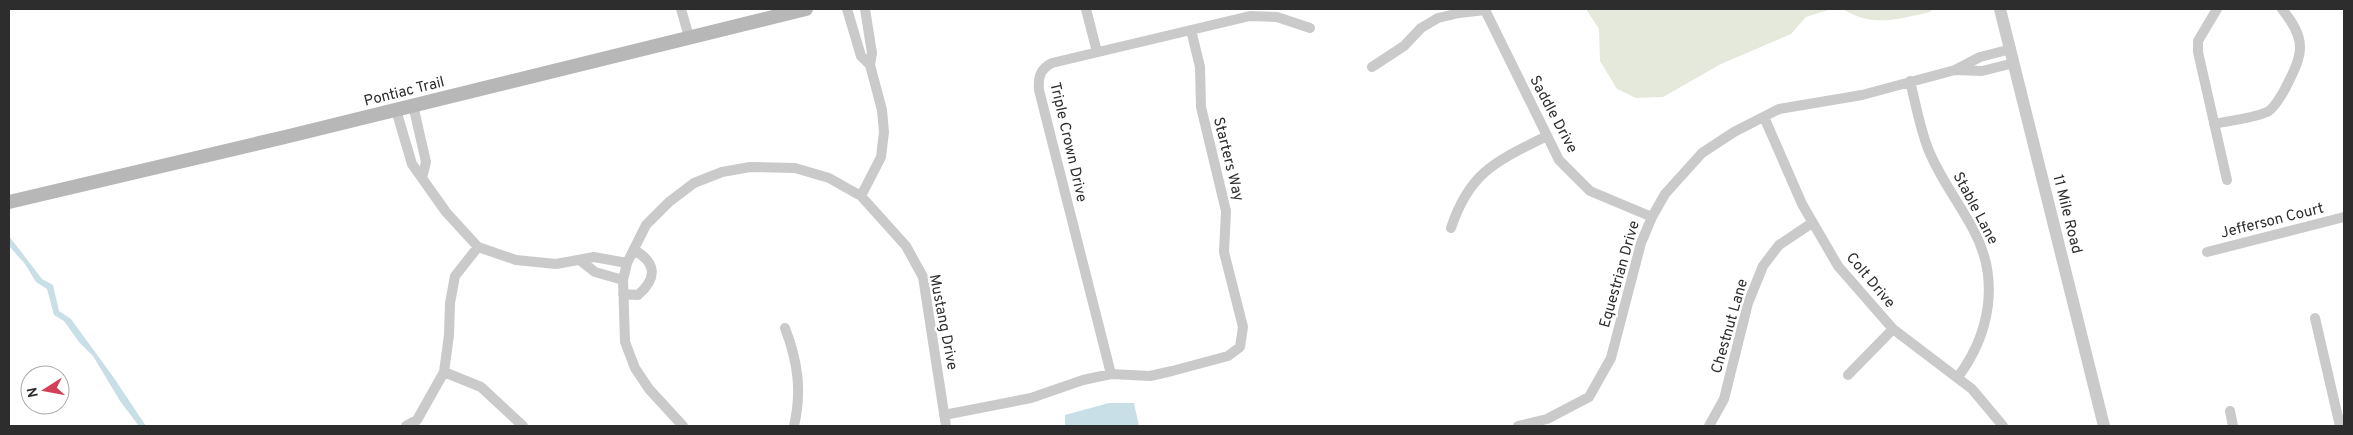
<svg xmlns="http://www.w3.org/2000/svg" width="2353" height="435" viewBox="0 0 2353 435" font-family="Overpass,sans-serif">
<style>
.green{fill:#e4e9dc}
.water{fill:#c9dfe7}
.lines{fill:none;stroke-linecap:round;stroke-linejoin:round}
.minor{stroke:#cacaca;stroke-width:10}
.tertiary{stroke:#cacaca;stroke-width:12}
.secondary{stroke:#b7b7b7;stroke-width:14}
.labels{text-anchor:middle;stroke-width:5;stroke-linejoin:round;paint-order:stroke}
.street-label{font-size:15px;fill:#2d2d2d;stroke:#fff}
</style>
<rect width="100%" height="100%" fill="#fff"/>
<!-- green -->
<path class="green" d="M1586,9H1831L1806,17L1791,34L1721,64L1663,97L1636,98L1617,89L1600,61L1599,29Z
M1843,9H1933L1930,12C1898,19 1872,28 1843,9Z"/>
<!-- water -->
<path class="water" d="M9,236L42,279L53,285L59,311L71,319L114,378L146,426H139L120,401L93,356L79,342L64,321L54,315L47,289L36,282L25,264L9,246Z
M1109,403H1134L1139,426H1065V415Z"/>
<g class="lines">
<!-- minor -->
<path class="minor" d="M681,9L689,37
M847,9L861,56L870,65
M1086,9L1097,52
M2217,9L2198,41V52L2227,180
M1372,67L1404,46L1421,28L1438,18L1459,13L1485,10L1559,160L1590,191L1652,217
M1955,70L1980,57L2011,49
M1910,81C1916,105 1920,129 1929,151C1941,180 1960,204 1974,231C2000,280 1990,334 1958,377
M413,105L426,162L422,178
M396,110L412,164L446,212L478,247L516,260L556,264L594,257L627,263
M1764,117L1802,204L1838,266L1893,329L1972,389L2003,426
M2214,124C2231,120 2251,119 2267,112C2274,109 2281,96 2285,89C2303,54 2308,41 2282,9
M861,196L881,157L884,132L882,110L870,65L872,53L865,9
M1451,228C1470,171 1497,161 1547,136
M2207,252L2344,217
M581,261L595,272L623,280
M623,294L638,295C658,278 656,262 634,250
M2315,318L2340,426
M785,328C798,362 802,391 794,426
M444,372L481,387L523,426
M1111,374L1039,90C1038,77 1040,69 1052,63L1250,16L1277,17L1310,28
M1848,375L1893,329
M2230,411L2233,426
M944,415L1031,398L1083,380L1111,374L1150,376L1172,371L1228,356L1240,347L1243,327L1224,252L1226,211L1201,107L1200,67L1191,30
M406,426L417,420L444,372L449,335L450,303L455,276L478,247
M683,426L649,389L635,368L625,342L623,280L627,263L646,225L669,202L694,183L722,172L750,167L795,168L829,178L861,196L906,246L923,277L946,426
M1518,426L1547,419L1589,397L1611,358L1641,243L1652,217L1665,194L1702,153L1734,132L1779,109L1862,95L1955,70L1982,71L2014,63
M1709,426L1724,399L1748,303L1763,266L1779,245L1812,223"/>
<!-- tertiary -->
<path class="tertiary" d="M2000,9L2104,426"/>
<!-- secondary -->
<path class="secondary" d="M9,202L285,137L806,9"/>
</g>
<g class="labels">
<!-- street labels -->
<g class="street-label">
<text transform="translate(404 91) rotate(-14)" y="5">Pontiac Trail</text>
<text transform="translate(1554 114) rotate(62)" y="5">Saddle Drive</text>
<text transform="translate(1069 142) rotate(77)" y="5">Triple Crown Drive</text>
<text transform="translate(1229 159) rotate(76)" y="5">Starters Way</text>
<text transform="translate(1976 208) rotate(62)" y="5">Stable Lane</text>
<text transform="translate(2068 214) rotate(76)" y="5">11 Mile Road</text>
<text transform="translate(2272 220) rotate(-14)" y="5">Jefferson Court</text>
<text transform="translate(1619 274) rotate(-74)" y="5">Equestrian Drive</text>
<text transform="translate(1871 280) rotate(50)" y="5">Colt Drive</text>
<text transform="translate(944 322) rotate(79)" y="5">Mustang Drive</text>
<text transform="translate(1729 326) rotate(-74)" y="5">Chestnut Lane</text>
</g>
</g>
<!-- border -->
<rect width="2353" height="435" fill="none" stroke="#2d2d2d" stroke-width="20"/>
<!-- north arrow -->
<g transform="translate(45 390) rotate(259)"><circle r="24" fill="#ffffff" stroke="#ababab"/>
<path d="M0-4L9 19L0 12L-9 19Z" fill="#d43f58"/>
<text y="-8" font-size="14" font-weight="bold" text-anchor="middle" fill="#2d2d2d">N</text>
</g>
</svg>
